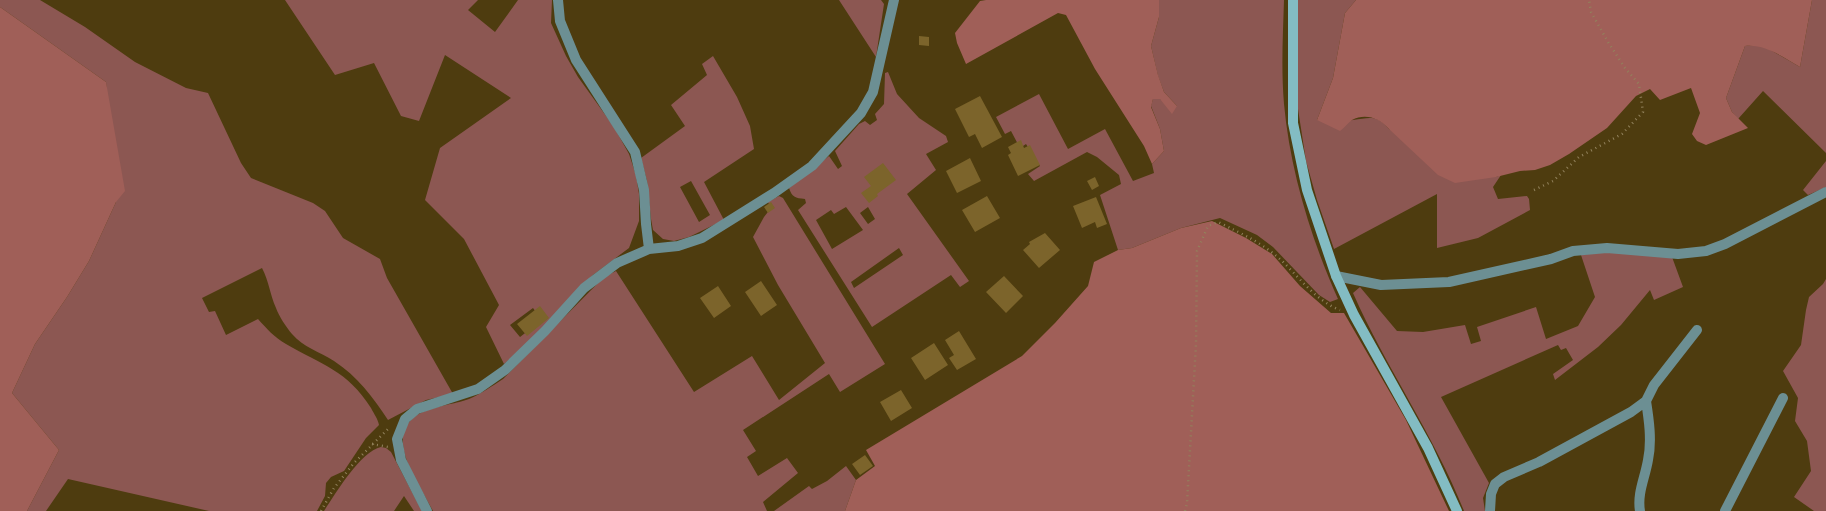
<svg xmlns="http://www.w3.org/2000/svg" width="1826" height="511" viewBox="0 0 1826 511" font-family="'Source Sans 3',sans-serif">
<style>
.green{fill:#8c5752;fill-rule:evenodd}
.forest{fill:#a05f58}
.building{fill:#7c642b}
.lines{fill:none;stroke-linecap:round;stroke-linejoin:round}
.path{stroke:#92825c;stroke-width:2.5;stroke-dasharray:1 4;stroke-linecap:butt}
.minor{stroke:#6c8f93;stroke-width:10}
.secondary{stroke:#83bcc3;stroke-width:10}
</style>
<rect width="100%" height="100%" fill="#4e3c0f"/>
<!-- green -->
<path class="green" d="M0,0H40L85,27L135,62L186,88L208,93L241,163L251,178L313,203L325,211L343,238L380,259L387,278L453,394L426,400L388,420C373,397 357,376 334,361C320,352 303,347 292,334C286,327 279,316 276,308C270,295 269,281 262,268L202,298L209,312L215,311L226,335L258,319C266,328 275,338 286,344C322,365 347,370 371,408C374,414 378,419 379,425L366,438L344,471L331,477L326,483L325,496L317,511H209L68,479L46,511H27L59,450L12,393L35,344L67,297L89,261L116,202L106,82L0,7Z
M285,0H478L468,10L495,32L518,0H552L551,23L566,56L578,77L614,127L629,154L636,175L639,194V221L629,248L593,275L522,349L504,364L486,327L499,305L464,239L425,200L440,148L511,98L445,55L419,121L401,116L374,63L335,75ZM533,308L542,320L520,337L510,325Z
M839,0H881L884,4L876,57Z
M1159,0H1284C1283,34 1281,69 1284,104C1290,170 1311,239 1338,299L1330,302L1319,295L1273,247L1257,235L1220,218L1181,228L1132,248L1118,250L1100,195L1121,184L1119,175L1097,157L1087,152L1034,181L1028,174L1040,166L1026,144L1020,148L1011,131L1005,134L996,117L1039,94L1068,149L1105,129L1133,181L1154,173L1152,164L1164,151L1160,129L1151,106L1153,99H1160L1177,106L1164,92L1158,76L1151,46L1159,17Z
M1297,0H1356L1345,13L1333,78L1317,120C1329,120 1342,122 1353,120C1369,118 1377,114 1389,129L1496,177L1501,175L1493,187L1498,199L1527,196L1529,199L1530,210L1478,238L1437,248V194L1334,249L1317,200L1306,161L1298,109Z
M1812,0H1826V153L1763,91L1738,119L1732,112L1726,98L1745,46L1758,45L1767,48L1800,67Z
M713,56L737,97L750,126L754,149L704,182L724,220L689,237L674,241L663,239L653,230L651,219L647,181L641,158L685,126L671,105L707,75L702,64ZM691,181L710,215L699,222L680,187Z
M888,72L897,94L919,118L946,136L948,142L926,154L936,170L907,194L969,281L960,287L951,275L872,327L798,210L806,203L805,199C795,198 792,197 789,188L829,156L838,169L842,166L835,151L859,124L865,121L870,125L877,120L875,114L884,104L885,73ZM846,207L863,230L832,249L816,220L831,210L834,214ZM868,207L875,219L868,224L860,213ZM899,248L903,255L854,288L851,282Z
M1826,161V187L1808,195L1803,190Z
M779,196L783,198L885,364L840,392L829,374L743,430L756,451L747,457L758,476L787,458L798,473L763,502L767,511H433C423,491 405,467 403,444C401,406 445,408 469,399C481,394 492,386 503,379L604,277L616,271L694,392L752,356L779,400L825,363L778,285L753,237L764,217L771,208L768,202Z
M1607,251L1672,257L1683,287L1654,300L1650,290L1621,325L1598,347L1555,380L1553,374L1573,360L1566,348L1561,350L1558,345L1441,397L1489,483L1483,498L1485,511H1464C1434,435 1386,368 1353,293L1360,287L1397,331L1423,332L1465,325L1471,344L1481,341L1477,327L1536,307L1546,339L1578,326L1595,297L1581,255Z
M1826,279V511H1814L1794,497L1811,471L1807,441L1795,421L1798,398L1783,371L1801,345L1806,310L1809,297L1823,284Z
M381,447L386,448L391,452L422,511H414L404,496L394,511H324C336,493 360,452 381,447Z
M846,466L856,480L845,511H774L809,486L812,489L827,481Z"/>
<!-- forest -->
<path class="forest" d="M986,0H1159V17L1151,46L1158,75L1164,92L1177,106L1172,114L1160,99H1153L1151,107L1160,129L1164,151L1152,164L1144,146L1095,69L1066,15L1058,13L966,64L957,43L955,33L980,1Z
M1356,0H1812L1800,67C1782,57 1766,44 1745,46L1726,98L1732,112L1748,128L1706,145L1697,141L1692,134L1700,113L1691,88L1660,100L1650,89L1636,96L1607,128L1569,154L1550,165L1535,170L1520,171L1496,177L1455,183L1438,175L1389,129C1380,118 1365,113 1352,120C1348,123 1344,128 1340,131L1317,120L1333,78L1345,13Z
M0,7L106,82L125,191L116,202L89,261L67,297L35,344L12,393L59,450L27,511H0Z
M1212,221L1246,238L1272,254L1300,286L1331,313H1344L1406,420L1449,511H845L856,480L875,466L866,450L1022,356L1055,323L1088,286L1094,262L1118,250L1132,248L1181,228Z"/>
<!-- building -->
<path class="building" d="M919,36L929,37V46L919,45Z
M980,96L1002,137L982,148L975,134L969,137L955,109Z
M1021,140L1024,148L1030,145L1040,165L1018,176L1008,155L1011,153L1008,147Z
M970,158L981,181L957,193L946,171Z
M883,163L896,180L877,194L878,196L869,203L861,193L871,186L864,177Z
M1095,177L1099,186L1092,190L1087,181Z
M987,196L1000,218L975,232L962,210Z
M1096,197L1107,224L1097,228L1095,222L1082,228L1073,206Z
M771,202L775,208L768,213L764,207Z
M1045,233L1060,250L1039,268L1023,250L1030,244L1029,242Z
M1004,276L1023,296L1006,313L986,292Z
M761,281L777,305L761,316L745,292Z
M718,286L731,306L714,318L700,298Z
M540,306L549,318L527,336L517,324Z
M959,331L976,359L957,370L949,358L954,355L945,340Z
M934,343L948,365L925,380L911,358Z
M901,390L912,408L891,421L880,402Z
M865,455L873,466L860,475L852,464Z"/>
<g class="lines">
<!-- path -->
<path class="path" d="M1534,190L1553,181L1579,157L1622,134L1643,112L1639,84L1625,68L1608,42L1591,12L1589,0
M372,444L388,447
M321,511L334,488L354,463L388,429
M1185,511L1187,503L1196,344L1197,251L1208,226L1218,222C1242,234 1261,242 1281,260C1299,277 1316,301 1340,310"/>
<!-- minor -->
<path class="minor" d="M558,0L560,21L576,60L635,152L644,190L646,224L649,249
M1336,276L1381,285L1449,282L1551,259L1573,251L1607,248L1678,254L1706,251L1725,244L1826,192
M427,511L401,460L397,439L405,419L417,409L478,389L505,370L545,331L584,288L617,263L649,249L678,246L702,238L774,193L812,166L861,113L873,92L894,0
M1490,511L1491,494L1495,484L1504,477L1539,462L1631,412L1646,401L1654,385L1697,330
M1640,511C1637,493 1645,478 1648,460C1652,441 1649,420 1646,401
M1725,511L1783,398"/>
<!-- secondary -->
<path class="secondary" d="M1293,0V123L1307,190L1336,276L1354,315L1428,448L1457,511"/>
</g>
</svg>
